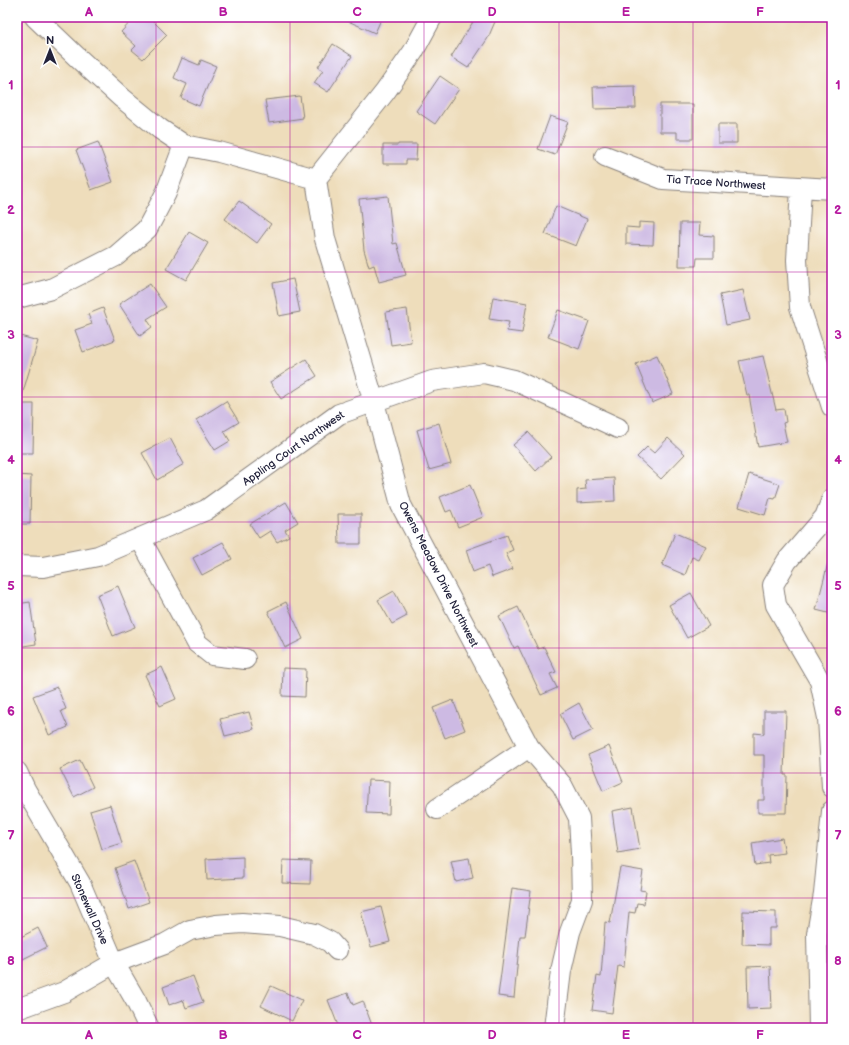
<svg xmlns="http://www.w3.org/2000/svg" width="849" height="1045" viewBox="0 0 849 1045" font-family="'Balsamiq Sans',sans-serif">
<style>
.building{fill:#cdbae3}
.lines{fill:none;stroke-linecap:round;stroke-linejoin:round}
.minor-casing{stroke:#88807b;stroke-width:22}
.minor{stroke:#fff;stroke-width:20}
.grid{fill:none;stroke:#b5179e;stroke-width:1;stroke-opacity:0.55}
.labels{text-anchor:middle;stroke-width:3;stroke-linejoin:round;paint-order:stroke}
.street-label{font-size:11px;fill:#22223b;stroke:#fff}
.neatline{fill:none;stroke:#b5179e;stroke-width:1.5}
.grid-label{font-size:13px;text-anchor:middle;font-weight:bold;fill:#b5179e}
</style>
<rect width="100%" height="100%" fill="#fff"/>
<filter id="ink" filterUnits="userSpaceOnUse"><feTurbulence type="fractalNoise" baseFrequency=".025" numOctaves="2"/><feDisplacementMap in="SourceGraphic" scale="8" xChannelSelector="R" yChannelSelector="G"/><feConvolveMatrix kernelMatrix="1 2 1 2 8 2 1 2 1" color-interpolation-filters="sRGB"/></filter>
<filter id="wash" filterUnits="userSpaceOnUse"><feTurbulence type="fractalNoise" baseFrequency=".012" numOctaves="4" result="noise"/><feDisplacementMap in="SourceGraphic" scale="16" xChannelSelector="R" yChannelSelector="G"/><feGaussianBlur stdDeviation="0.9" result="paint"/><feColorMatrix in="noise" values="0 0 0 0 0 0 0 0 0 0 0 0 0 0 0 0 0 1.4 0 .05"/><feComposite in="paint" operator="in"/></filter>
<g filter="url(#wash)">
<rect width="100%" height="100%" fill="#edb"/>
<g id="blocks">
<!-- building -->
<path class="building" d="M135,17H149L167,35L143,59L132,50L136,46L121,32Z
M339,17H382L375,33Z
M476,17H497L488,38L468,68L451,57Z
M333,44L352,56L328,92L314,83L323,70L318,67Z
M182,58L199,65L201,60L216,66L199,106L181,98L187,84L174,78Z
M440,76L459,89L435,124L416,111Z
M635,86L636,108L594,109L593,87Z
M300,96L303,118L269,123L265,100Z
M660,104H693V139H677V132H660Z
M550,116L568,122L555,155L538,149Z
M718,124H737V143H718Z
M98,142L113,182L91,190L76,150Z
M398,144H417L416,160H406V164H383V145H398Z
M388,196L393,244L397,243L406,275L379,282L374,265L369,267L364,250L359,199Z
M239,201L271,224L257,243L225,219Z
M556,206L587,219L576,246L545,234Z
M639,222L654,223L653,245L626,244V227L639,228Z
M680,223H700L699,235L714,236V258H697L696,266H679Z
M189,232L208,243L186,280L166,269Z
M293,279L300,312L279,316L273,283Z
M150,284L166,307L147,319L152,327L140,336L119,304Z
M743,290L750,320L726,325L720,295Z
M493,297L527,303L522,333L507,331L509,322L489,319Z
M103,308L115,340L83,352L75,330L92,324L88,314Z
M407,309L411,342L391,345L386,312Z
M558,310L589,321L579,349L548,337Z
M20,336L38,341L20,402H17V347Z
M657,355L673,394L652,403L636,364Z
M763,356L776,410L784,409L786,422L783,423L787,442L758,447L749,395H747L739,361Z
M306,359L317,376L281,399L270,382Z
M226,401L239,422L224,431L230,441L215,450L196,420Z
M17,404H34L33,453H17Z
M439,423L451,464L429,470L417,430Z
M528,432L551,457L536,471L513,445Z
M170,438L184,464L157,480L142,453Z
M668,438L685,454L661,479L637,457L647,447L654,453Z
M749,474L780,484L775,499L770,498L765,515L739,507Z
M17,475L31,476L30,524H17Z
M614,478L615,501L577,503V490L586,489L585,480Z
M470,485L483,517L458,527L451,510L446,512L440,497Z
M286,502L298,522L285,530L289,536L277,542L270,531L259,538L250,524Z
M338,514H361V544H339Z
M675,533L706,546L699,560L692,557L685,575L662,565Z
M507,535L513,550L506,553L513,569L492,577L488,566L473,572L466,550Z
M223,542L232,559L202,575L193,558Z
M828,563H832V614L816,610Z
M118,586L135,627L113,636L97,595Z
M394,591L407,616L392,624L378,600Z
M691,593L709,626L687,638L669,605Z
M30,602L36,644L17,647V604Z
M286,602L303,639L285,648L268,611Z
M518,607L538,649L544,647L556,672L550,674L557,688L541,695L518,646L514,648L499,616Z
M162,667L176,699L160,706L145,675Z
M283,668L306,669L305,697L282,696Z
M57,687L66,709L61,711L68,727L49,735L33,696Z
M453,700L465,730L445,738L433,708Z
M579,703L593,730L573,740L560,714Z
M764,711H786L784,775H787L786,813H758V800H764V755H754V733L764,734Z
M249,712L254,729L225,736L220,719Z
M609,746L623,782L603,791L588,755Z
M80,760L93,787L74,797L60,769Z
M368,780L390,781L389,814L366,813Z
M110,805L122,843L102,849L90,811Z
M633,807L640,849L618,853L612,811Z
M782,838L785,853L768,855L769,863L755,865L752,843Z
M243,857V878L207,880L206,859Z
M469,858L473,878L456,882L451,861Z
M283,860L311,861L310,884L282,883Z
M134,861L149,902L129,909L115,868Z
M620,867L643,871L640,890L646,891L644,904L637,903L635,913L629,912L624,967L618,966L612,1013L592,1010L597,976L601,977L605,922L610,923Z
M512,888L531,891L525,936H520L514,998L498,996Z
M381,907L390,942L371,947L361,912Z
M743,911L776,912V928H769V945L742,944Z
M38,928L47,947L17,962V939Z
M770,966L772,1008L748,1009L747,967Z
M193,976L203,1002L186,1008L183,1000L169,1005L163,987Z
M271,986L302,1000L292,1021L261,1006Z
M348,993L353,1005L363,1001L373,1028H339L328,1000Z"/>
</g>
</g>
<g filter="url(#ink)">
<use href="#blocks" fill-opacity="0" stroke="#88807b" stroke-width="1"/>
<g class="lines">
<!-- minor casing -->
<g class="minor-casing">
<path id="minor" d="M35,17L78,58L122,98L160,129L184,145L219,152L316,179
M432,17L413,52L385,92L316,179L325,239L374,402L401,505L529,747L562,785L579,818L581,853L582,900L570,932L561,971L554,1028
M605,156L663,179L832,189
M801,188L797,260L800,307L832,407
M17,298L51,289L116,256L147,229L166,193L184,145
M832,499L825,517L787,561L773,585L776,605L820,681L828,718L832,787
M140,538L197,643L212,655L245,659
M17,566L43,567L98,556L206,510L339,414L432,381L484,373L514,380L618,428
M17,772L25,789L80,883L114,963L136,1001L149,1028
M437,809L529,747
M17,1009L64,992L114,963L165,944L190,930L216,925L242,923L280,926L314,934L330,942L337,950
M819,1028L817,934L824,894L832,811"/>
</g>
<!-- minor -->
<use href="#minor" class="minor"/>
</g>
</g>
<!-- grid -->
<path class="grid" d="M156,17V1028M290,17V1028M424,17V1028M559,17V1028M693,17V1028M17,147H832M17,272H832M17,397H832M17,522H832M17,648H832M17,773H832M17,898H832"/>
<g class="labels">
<!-- street labels -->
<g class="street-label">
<text transform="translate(716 182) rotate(4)" y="4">Tia Trace Northwest</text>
<text transform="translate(293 448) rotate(-35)" y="4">Appling Court Northwest</text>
<text transform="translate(439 574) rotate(63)" y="4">Owens Meadow Drive Northwest</text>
<text transform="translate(90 909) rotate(66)" y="4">Stonewall Drive</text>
</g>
</g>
<!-- margin -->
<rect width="849" height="1045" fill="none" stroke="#fff" stroke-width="44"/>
<!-- north arrow -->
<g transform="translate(50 50)" stroke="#ffffff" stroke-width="3" paint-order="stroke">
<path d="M0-3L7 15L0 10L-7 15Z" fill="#22223b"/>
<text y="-6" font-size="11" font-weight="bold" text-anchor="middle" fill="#22223b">N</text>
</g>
<rect x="22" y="22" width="805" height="1001" class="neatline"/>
<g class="grid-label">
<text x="89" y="16">A</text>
<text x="223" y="16">B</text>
<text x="357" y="16">C</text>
<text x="492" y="16">D</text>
<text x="626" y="16">E</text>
<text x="760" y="16">F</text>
<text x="11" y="89">1</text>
<text x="838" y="89">1</text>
<text x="11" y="214">2</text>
<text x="838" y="214">2</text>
<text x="11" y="339">3</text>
<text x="838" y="339">3</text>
<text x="11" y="464">4</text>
<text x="838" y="464">4</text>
<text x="11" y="590">5</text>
<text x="838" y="590">5</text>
<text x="11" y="715">6</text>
<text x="838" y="715">6</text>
<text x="11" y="840">7</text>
<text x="838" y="840">7</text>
<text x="11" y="965">8</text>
<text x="838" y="965">8</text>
<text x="89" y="1039">A</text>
<text x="223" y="1039">B</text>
<text x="357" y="1039">C</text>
<text x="492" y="1039">D</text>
<text x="626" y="1039">E</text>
<text x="760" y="1039">F</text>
</g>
</svg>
